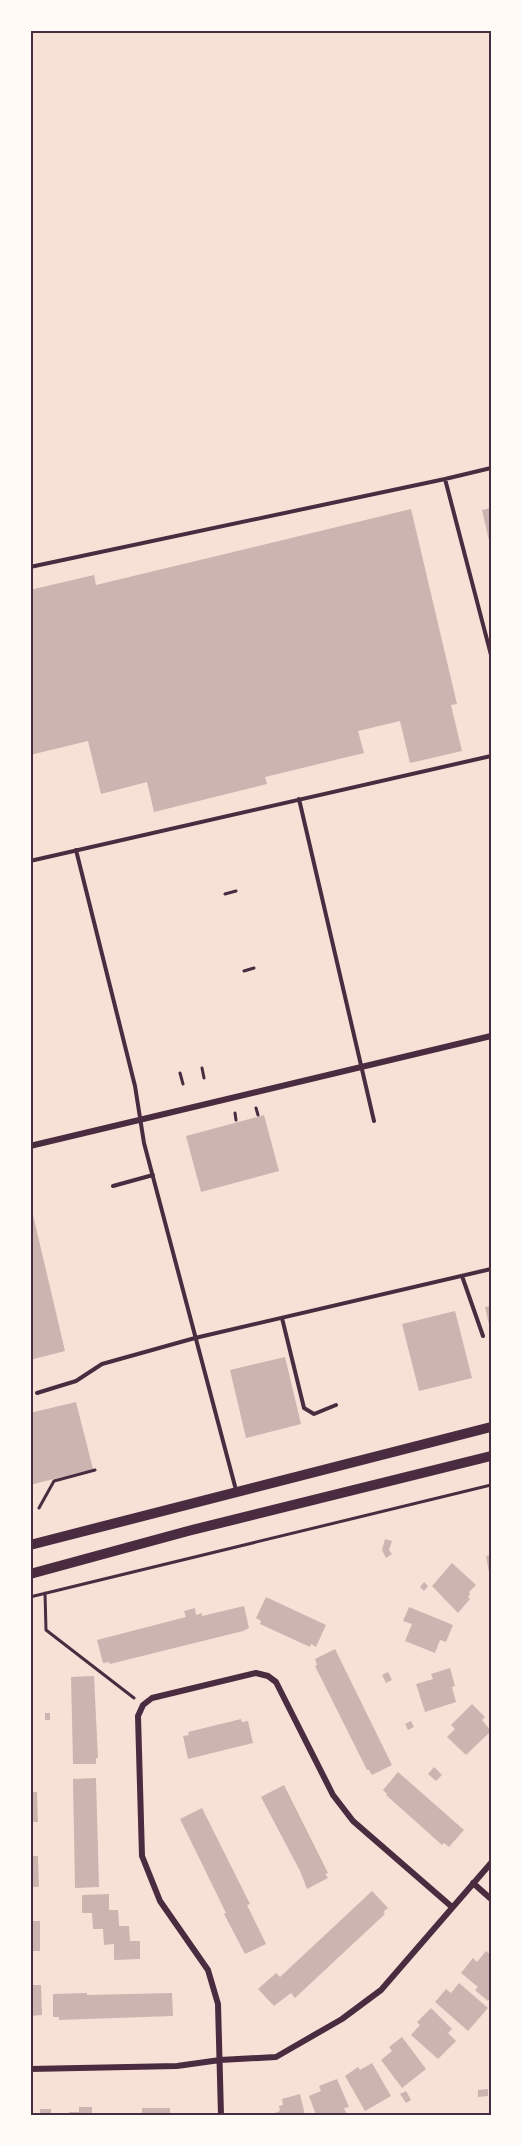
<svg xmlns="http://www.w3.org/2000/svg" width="521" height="2145" viewBox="0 0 521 2145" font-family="Rubik,sans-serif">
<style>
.building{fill:#ccb4b1}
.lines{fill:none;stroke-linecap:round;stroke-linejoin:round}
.path{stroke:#4a2c40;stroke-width:3}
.service{stroke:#4a2c40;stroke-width:4}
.minor{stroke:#4a2c40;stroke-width:6}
.secondary{stroke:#4a2c40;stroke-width:10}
.neatline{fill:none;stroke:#4a2c40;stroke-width:2}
</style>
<rect width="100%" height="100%" fill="#f7e1d7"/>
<!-- building -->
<path class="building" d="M491,508V545H490L482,510Z
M411,509L457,704L451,705L462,751L410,763L400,721L358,731L364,753L265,777L267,784L154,812L147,782L101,794L88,741L30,755V590L94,575L96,585Z
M264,1115L279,1171L201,1192L186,1136Z
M30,1202L65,1351L30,1360Z
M491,1306V1329H490L485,1307Z
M455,1311L472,1378L419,1391L402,1324Z
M285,1357L301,1424L246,1438L230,1370Z
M76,1402L93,1469L30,1485V1413Z
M385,1539L392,1541L389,1550L392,1554L386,1558L382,1550Z
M491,1555V1578H490L486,1556Z
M452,1563L476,1585L469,1592L470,1594L468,1597L470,1599L458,1613L432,1586Z
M424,1582L428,1586L424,1591L420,1587Z
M266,1597L326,1625L316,1647L311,1644L310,1647L260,1624L261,1621L256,1618Z
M244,1606L249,1628L243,1631L110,1664L109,1662L103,1663L97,1640L186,1617L184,1611L195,1608L196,1615L202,1613V1616Z
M409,1607L453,1625L446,1642L440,1640L435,1653L405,1641L412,1624L403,1621Z
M335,1649L392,1765L372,1775L369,1770H367L315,1666L317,1665L315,1659Z
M450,1668L455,1686L452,1687L456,1702L425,1712L416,1684L433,1679L431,1674Z
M388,1672L392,1680L386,1683L382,1675Z
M94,1676L98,1758H96V1764H73L71,1677Z
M472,1704L485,1717L482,1720L491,1731L466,1755L447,1737L455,1729L451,1725Z
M45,1713H50V1720H45Z
M241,1719L242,1722L248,1721L253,1743L188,1759L183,1736L189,1735L188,1732Z
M411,1721L414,1727L408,1730L405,1724Z
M434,1767L442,1775L436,1781L428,1774Z
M398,1772L464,1830L449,1847L444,1843L442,1845L386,1795L387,1794L383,1790Z
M96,1778L99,1887L75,1888L73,1779Z
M284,1785L328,1873L325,1874L328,1878L307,1889L300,1871L261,1797Z
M30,1792H37L38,1822H30Z
M202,1808L250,1904L247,1905L266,1944L245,1954L224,1914L226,1913L180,1819Z
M30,1856H38L39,1887H30Z
M372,1891L388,1908L383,1912L385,1914L295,1998L291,1993L274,2006L258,1989L276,1973L280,1977Z
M109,1894V1910H118L119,1926H129L130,1941H140V1959L114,1960V1944L104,1945L103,1929H93L92,1913H82V1895Z
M30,1921H40V1951H30Z
M486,1951L491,1955V1997L488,2001L475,1990L478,1987L461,1973L473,1958L477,1962Z
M459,1983L488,2008L468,2031L435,2002L446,1989L451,1993Z
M30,1985H41L42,2015L30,2016Z
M87,1993V1995L172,1993L173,2016L59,2020V2017H53V1994Z
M431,2008L452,2029L448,2033L456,2041L438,2059L411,2035L420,2025L417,2022Z
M402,2037L426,2069L402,2088L381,2060L392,2051L389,2047Z
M372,2063L391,2096L365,2111L345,2076L358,2067L360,2070Z
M337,2079L349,2107L344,2108L347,2115H316L309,2096L321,2091L319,2086Z
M488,2089V2096L478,2097V2090Z
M406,2091L411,2100L406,2103L400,2094Z
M300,2094L305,2115H269L280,2111L279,2106L283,2105L282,2099Z
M79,2107H92V2115H69V2112H79Z
M142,2108H170V2115H142Z
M40,2109H51V2115H40Z"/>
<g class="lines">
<!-- path -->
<path class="path" d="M225,894L236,891
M244,971L254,968
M202,1068L204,1078
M180,1073L183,1084
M256,1108L258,1115
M235,1113L236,1120
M39,1508L54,1481L95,1470
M45,1593L46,1630L134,1698
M30,1597L491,1485"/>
<!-- service -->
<path class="service" d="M491,468L445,479L491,655
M30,567L445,479
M299,799L374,1121
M76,850L135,1086L144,1143L236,1490
M30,861L491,756
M113,1186L153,1175
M462,1276L483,1336
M282,1318L304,1408L314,1414L336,1405
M37,1393L76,1381L102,1364L195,1338L491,1269
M30,1903H31"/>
<!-- minor -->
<path class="minor" d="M30,1146L491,1036
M473,1883L491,1899
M30,2069L177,2066L220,2060L276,2057L342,2019L381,1990L491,1863
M221,2115L218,2004L208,1970L160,1901L142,1856L138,1716L143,1705L152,1698L256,1673L268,1676L276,1682L333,1795L353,1821L452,1907"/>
<!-- secondary -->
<path class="secondary" d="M30,1545L491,1427
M30,1574L188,1531L491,1456"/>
</g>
<!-- border -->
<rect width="521" height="2145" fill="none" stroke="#fffaf5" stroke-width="63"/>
<rect x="32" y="32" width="458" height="2082" class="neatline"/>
</svg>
